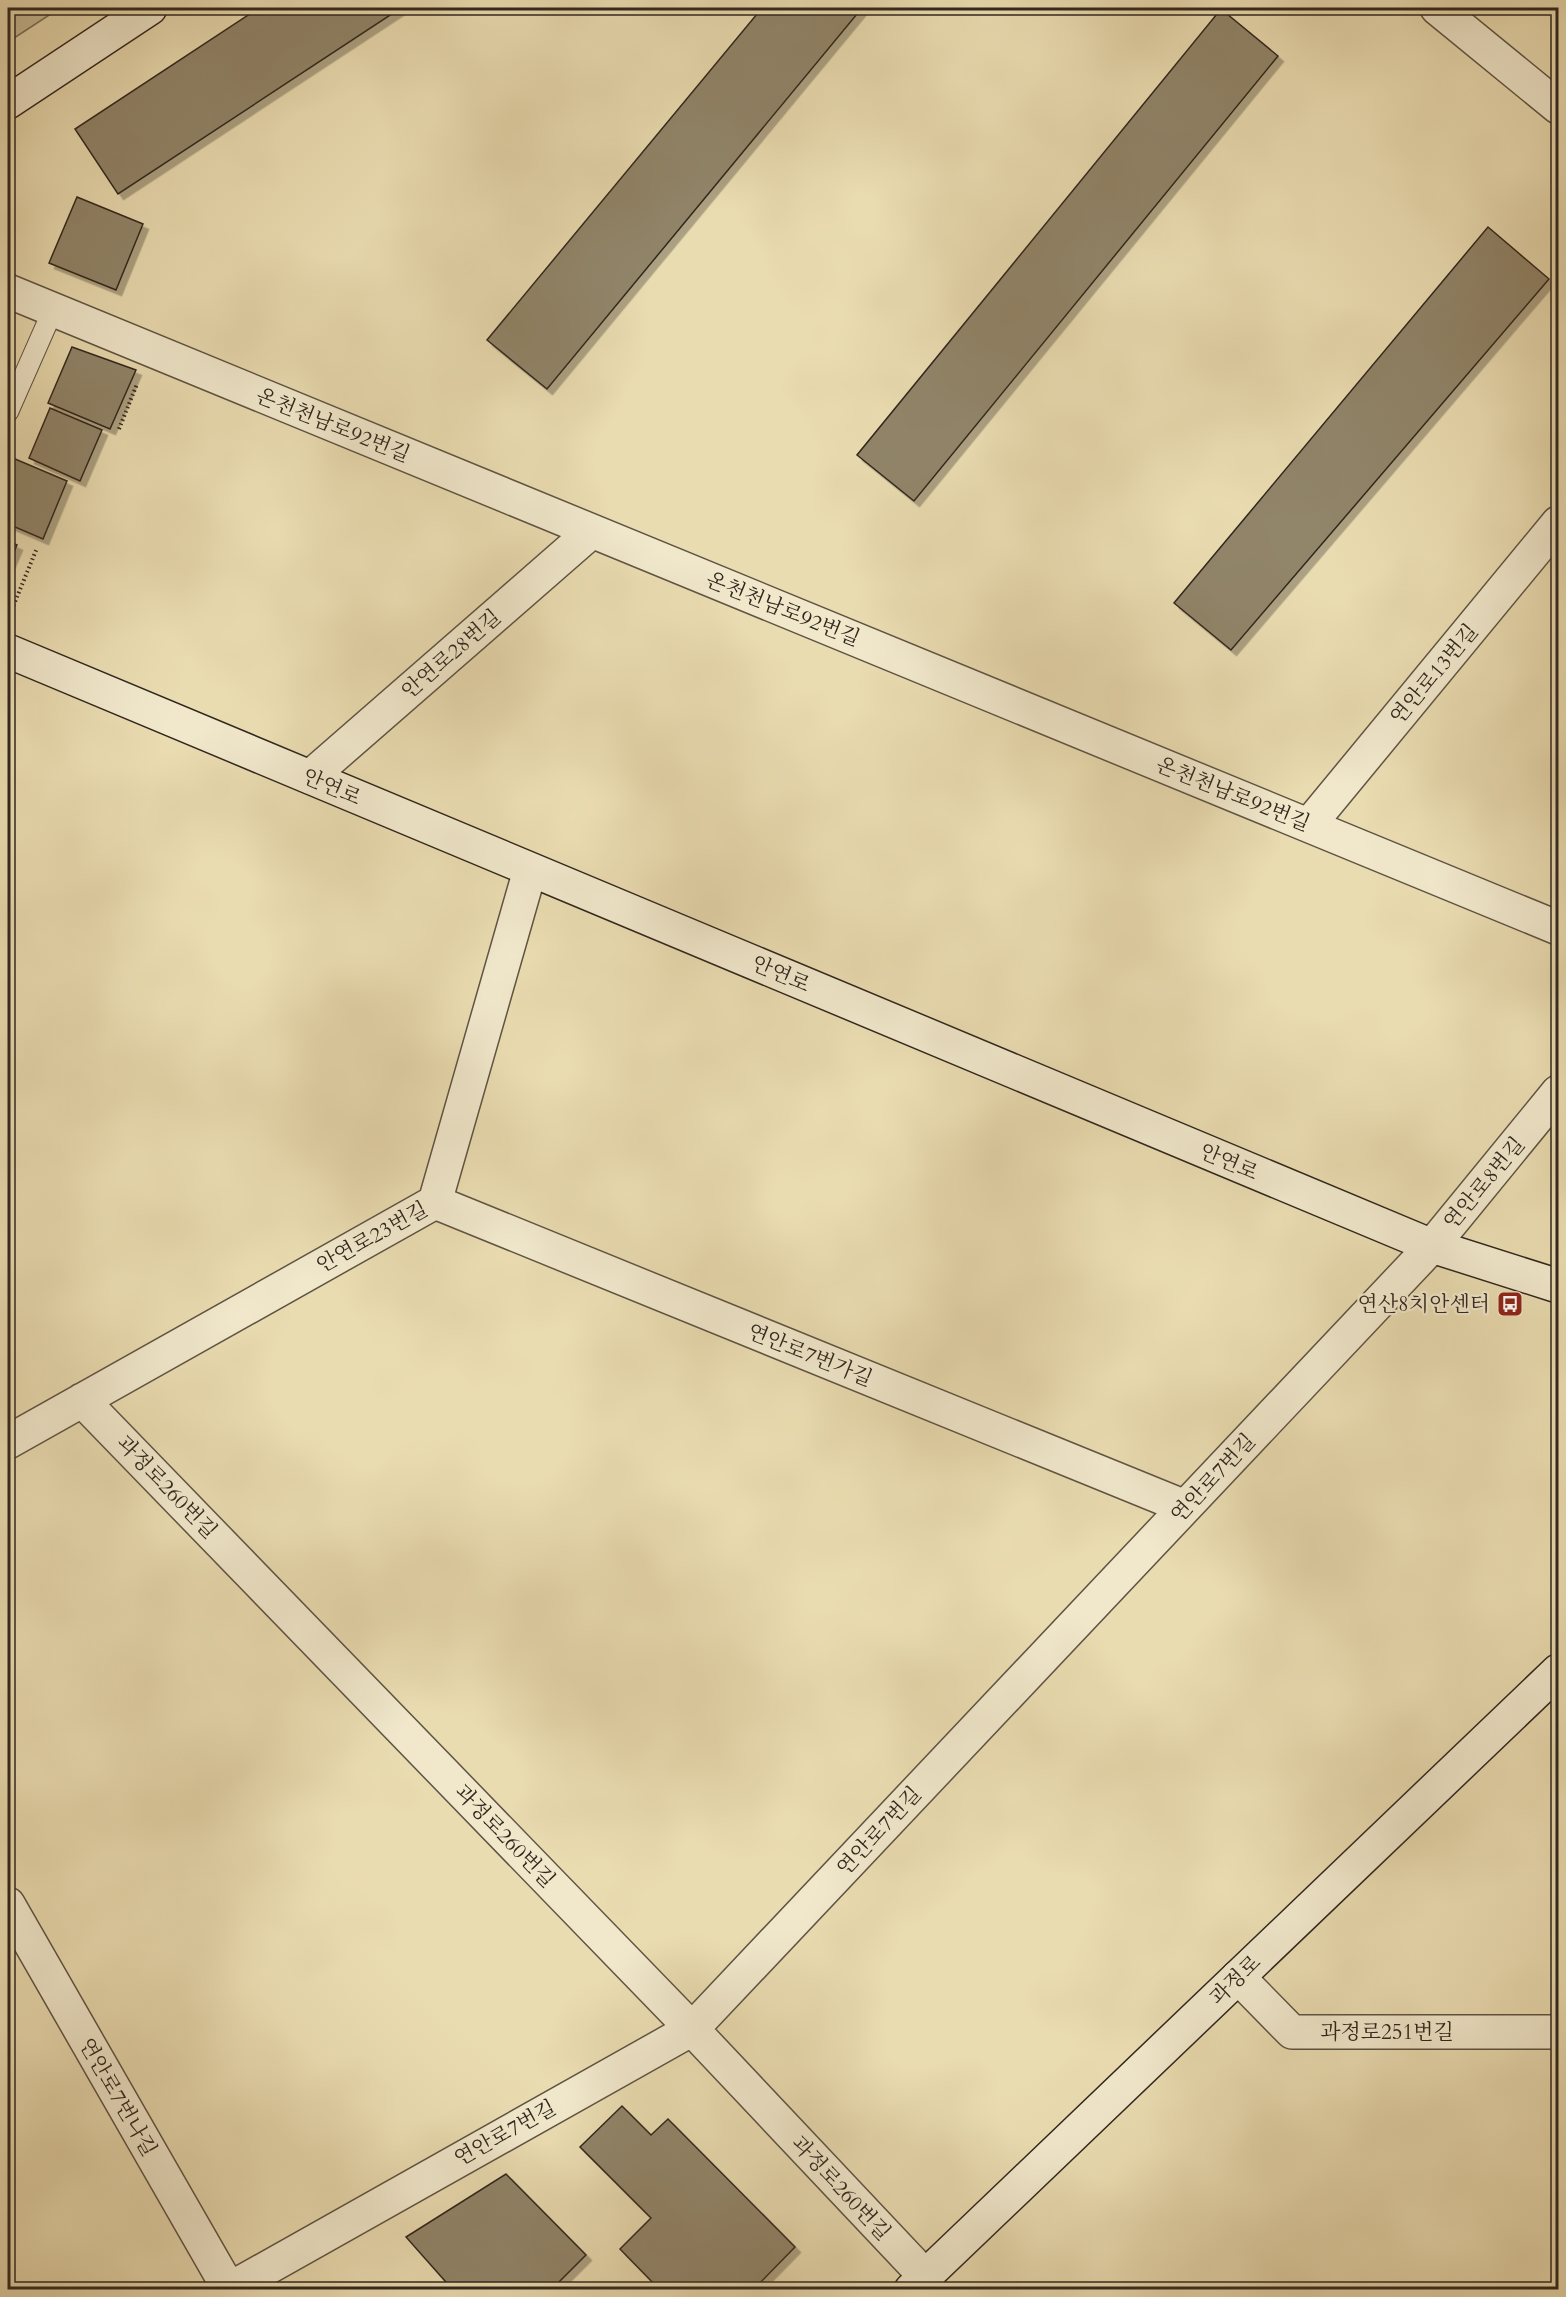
<svg xmlns="http://www.w3.org/2000/svg" width="1566" height="2297" viewBox="0 0 1566 2297" font-family="Cardo,'Noto Serif KR',serif">
<style>
.green{fill:#cbbd98;stroke:#7e725b;stroke-width:1.5}
.building{fill:#91856a;stroke:#31271e;stroke-width:1.5;filter:url(#shadow)}
.lines{fill:none;stroke-linecap:round;stroke-linejoin:round}
.lane-casing{stroke:#5f5443;stroke-width:22}
.street-casing{stroke:#5f5443;stroke-width:36}
.secondary-casing{stroke:#31271e;stroke-width:36}
.path{stroke:#31271e;stroke-width:4;stroke-dasharray:1.5 3;stroke-linecap:butt}
.lane{stroke:#f1e8cc;stroke-width:20}
.street{stroke:#f1e8cc;stroke-width:33}
.secondary{stroke:#f1e8cc;stroke-width:33}
.labels{text-anchor:middle;stroke-width:4.5;stroke-linejoin:round;paint-order:stroke}
.street-label{font-size:21px;fill:#31271e;stroke:#f1e8cc}
.poi-label{font-size:21px;fill:#31271e;stroke:#f1e8cc;text-anchor:end}
</style>
<defs>
<filter id="shadow"><feDropShadow dx="5.5" dy="5.5" stdDeviation="0" flood-color="#0004"/></filter>
</defs>
<rect width="100%" height="100%" fill="#eadcb1"/>
<filter id="stains"><feTurbulence type="fractalNoise" baseFrequency=".00333" numOctaves="4"/><feColorMatrix values="0 0 0 0 .2 0 0 0 0 .09 0 0 0 0 .02 0 0 0 .5 -.17"/></filter>
<radialGradient id="worn" r=".72"><stop offset=".6" stop-color="#630" stop-opacity="0"/><stop offset="1" stop-color="#630" stop-opacity=".3"/></radialGradient>
<!-- green -->
<path class="green" d="M8,8H60L8,42Z"/>
<!-- building -->
<path class="building" d="M259,8H401L118,194L75,129Z
M762,8H862L547,389L487,340Z
M1221,9L1278,56L914,501L857,455Z
M77,197L143,224L116,290L49,263Z
M1488,227L1549,279L1231,650L1174,603Z
M72,347L136,370L110,429L48,403Z
M50,408L102,430L80,481L29,458Z
M8,456L67,481L43,539L8,524Z
M8,541L17,545L8,566Z
M622,2106L651,2135L668,2119L795,2247L753,2290H660L620,2249L651,2218L580,2147Z
M506,2174L586,2255L551,2290H453L406,2237Z"/>
<g class="lines">
<!-- lane casing -->
<g class="lane-casing">
<path id="lane" d="M8,412L53,310"/>
</g>
<!-- street casing -->
<g class="street-casing">
<path id="street" d="M1437,8L1558,107
M8,291L1558,928
M310,777L592,531
M1309,825L1558,523
M435,1202L1185,1507
M82,1400L692,2029L925,2276
M8,1442L435,1202L530,870
M8,1904L229,2289
M1238,1977L1292,2032H1558
M228,2290L692,2029L1432,1246L1558,1092"/>
</g>
<!-- secondary casing -->
<g class="secondary-casing">
<path id="secondary" d="M8,102L150,8
M8,651L1432,1246L1558,1286
M911,2290L1558,1671"/>
</g>
<!-- path -->
<path class="path" d="M119,429L137,384
M10,614L37,548"/>
<!-- lane -->
<use href="#lane" class="lane"/>
<!-- street -->
<use href="#street" class="street"/>
<!-- secondary -->
<use href="#secondary" class="secondary"/>
</g>
<!-- icons -->
<defs>
<g id="bus-square" transform="scale(1.35)"><rect x="-9" y="-9" width="18" height="18" rx="4" fill="#8f2418" stroke="#f1e8cc"/><path d="M-5-6H5V4H4V6H2V4H-2V6H-4V4H-5ZM-3.5-4V0h7V-4ZM-3.5 1.2v1.5H-2V1.2ZM2 1.2v1.5H3.5V1.2Z" fill="#fff"/></g>
</defs>
<g fill-rule="evenodd">
<use href="#bus-square" x="1510" y="1304"/>
</g>
<g class="labels">
<!-- street labels -->
<g class="street-label">
<text transform="translate(333 425) rotate(22)" y="7">온천천남로92번길</text>
<text transform="translate(783 609) rotate(22)" y="7">온천천남로92번길</text>
<text transform="translate(451 654) rotate(-41)" y="7">안연로28번길</text>
<text transform="translate(1434 674) rotate(-50)" y="7">연안로13번길</text>
<text transform="translate(332 787) rotate(23)" y="7">안연로</text>
<text transform="translate(1233 794) rotate(22)" y="7">온천천남로92번길</text>
<text transform="translate(781 974) rotate(23)" y="7">안연로</text>
<text transform="translate(1229 1162) rotate(23)" y="7">안연로</text>
<text transform="translate(1484 1183) rotate(-50)" y="7">연안로8번길</text>
<text transform="translate(372 1237) rotate(-29)" y="7">안연로23번길</text>
<text transform="translate(810 1355) rotate(22)" y="7">연안로7번가길</text>
<text transform="translate(1213 1478) rotate(-47)" y="7">연안로7번길</text>
<text transform="translate(167 1487) rotate(46)" y="7">과정로260번길</text>
<text transform="translate(879 1831) rotate(-47)" y="7">연안로7번길</text>
<text transform="translate(505 1836) rotate(46)" y="7">과정로260번길</text>
<text transform="translate(1235 1980) rotate(-44)" y="7">과정로</text>
<text x="1387" y="2039">과정로251번길</text>
<text transform="translate(118 2097) rotate(60)" y="7">연안로7번나길</text>
<text transform="translate(505 2133) rotate(-29)" y="7">연안로7번길</text>
<text transform="translate(841 2188) rotate(47)" y="7">과정로260번길</text>
</g>
<!-- poi labels -->
<g class="poi-label">
<text x="1490" y="1311">연산8치안센터</text>
</g>
</g>
<!-- margin -->
<rect width="1566" height="2297" fill="none" stroke="#eadcb1" stroke-width="30"/>
<rect x="9" y="9" width="1548" height="2279" fill="none" stroke="#31271e" stroke-width="3"/>
<rect x="15" y="15" width="1536" height="2267" fill="none" stroke="#31271e" stroke-width="1.5"/>
<rect width="100%" height="100%" filter="url(#stains)"/>
<rect width="100%" height="100%" fill="url(#worn)"/>
</svg>
